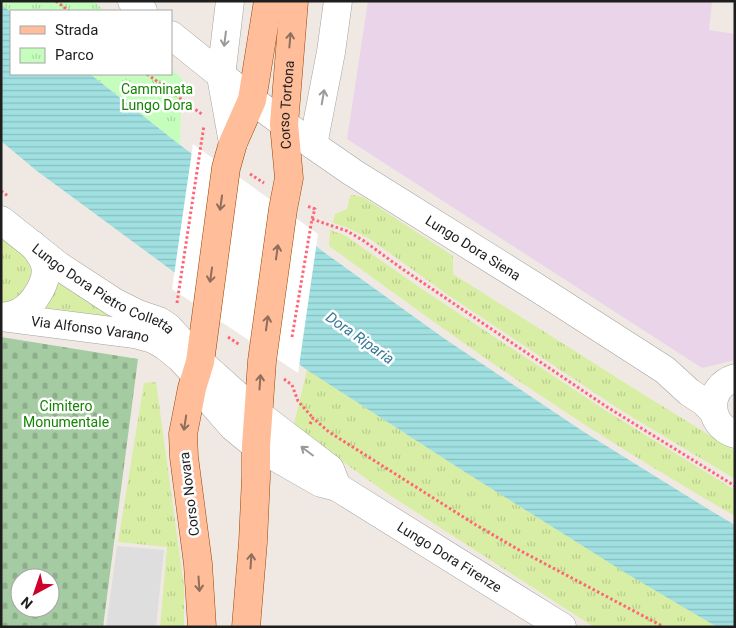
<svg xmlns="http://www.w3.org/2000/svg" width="736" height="628" viewBox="0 0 736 628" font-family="Roboto,sans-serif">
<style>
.industrial{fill:#e9d4ea}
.grass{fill:url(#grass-tufts)}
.cemetery{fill:url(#cemetery-stones);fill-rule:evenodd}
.park{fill:url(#park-tufts)}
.parking{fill:#dedede}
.water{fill:url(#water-rules)}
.pier{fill:#fff}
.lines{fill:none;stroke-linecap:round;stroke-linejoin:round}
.minor-casing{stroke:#a2a2a2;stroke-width:29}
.major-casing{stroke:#984500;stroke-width:29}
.path{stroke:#ff6576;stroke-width:3;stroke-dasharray:2.5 2.5;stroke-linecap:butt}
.minor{stroke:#fff;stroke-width:28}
.major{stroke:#ffbd99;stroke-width:28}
.oneway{stroke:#9a9a9a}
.oneway2{stroke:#8e6e5c}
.labels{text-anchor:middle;stroke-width:5;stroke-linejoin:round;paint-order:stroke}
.park-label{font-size:14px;fill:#138502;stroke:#fff}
.street-label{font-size:14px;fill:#1e1e1e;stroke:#fff}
.water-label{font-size:15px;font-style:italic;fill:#387a95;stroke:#fff}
</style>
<defs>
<pattern id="grass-tufts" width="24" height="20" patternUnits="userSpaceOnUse" patternTransform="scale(1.25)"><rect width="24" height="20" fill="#d8eea4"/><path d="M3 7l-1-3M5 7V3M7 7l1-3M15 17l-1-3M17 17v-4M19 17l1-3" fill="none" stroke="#b9cc8d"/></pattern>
<pattern id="cemetery-stones" width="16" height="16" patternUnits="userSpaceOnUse" patternTransform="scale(1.25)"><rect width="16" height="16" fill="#a5cba2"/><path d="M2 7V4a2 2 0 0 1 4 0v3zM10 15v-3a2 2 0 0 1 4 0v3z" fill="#8eae8b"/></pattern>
<pattern id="park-tufts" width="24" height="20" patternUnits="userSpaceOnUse" patternTransform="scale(1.25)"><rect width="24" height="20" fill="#c5febc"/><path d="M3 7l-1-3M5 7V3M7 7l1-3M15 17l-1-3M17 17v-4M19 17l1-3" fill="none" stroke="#a9d9a1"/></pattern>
<pattern id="water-rules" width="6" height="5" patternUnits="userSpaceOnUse" patternTransform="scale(1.25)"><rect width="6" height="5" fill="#a0e0e1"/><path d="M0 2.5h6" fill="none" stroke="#89c0c1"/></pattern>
</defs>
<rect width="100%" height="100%" fill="#f0e9e3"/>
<!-- industrial -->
<path class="industrial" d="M368,1H712L709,30L735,34V360L702,368L347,139Z"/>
<!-- grass -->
<path class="grass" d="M354,195L363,197L453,256V274L630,386L735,451V479L622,411L448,295L370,239L346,227L333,223L335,214L347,209L350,196Z
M330,230L346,236L422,289L608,412L735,490V516C655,470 577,421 501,369C443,329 386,287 329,246Z
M1,234L13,240L35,270L24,296L1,307Z
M58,280L129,320L37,312C49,304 54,293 58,280Z
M307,370C443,458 578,545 717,627H594L388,494L325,449L294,424Z
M156,382L184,587V627H160L167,547L118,542L144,383Z"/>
<!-- cemetery -->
<path class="cemetery" d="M1,337L138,359L103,627H1ZM20,578H50V608H20Z"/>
<!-- park -->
<path class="park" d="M1,1H93L105,11L11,12L1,4Z
M171,69L182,78L180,145L90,74H171Z"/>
<!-- parking -->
<path class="parking" d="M117,546L164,550L156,627H106Z"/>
<!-- water -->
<path class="water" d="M1,4L11,12V74H90L180,145L325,253L445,339L584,432L708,509L735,525V627H717L629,575L465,472L307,370L37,171L1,141Z"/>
<!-- pier -->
<path class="pier" d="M193,144L318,234L298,373L172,289Z"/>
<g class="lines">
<!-- minor casing -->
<g class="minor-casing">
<g id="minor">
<path d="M132,1L143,11"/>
<path d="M230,1L221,76L233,143"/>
<path id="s1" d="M171,35L252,100L313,145L352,172L539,289L665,370L689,392L704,402L713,411"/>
<path d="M313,145L331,52L338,1"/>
<path id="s2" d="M1,220L59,266L114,302L138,314L159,321L168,327L200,362L258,414L330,469L337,487"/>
<path id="s3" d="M1,317L135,334L153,339L165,346L180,358L196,375L213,404L233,427L256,446L321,483L337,487L562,627"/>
<path d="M1,317C8,316 14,315 20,312C34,304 49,281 45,265C43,257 38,251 33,245"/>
<path d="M735,378C706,387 706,425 735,434"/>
</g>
</g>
<!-- major casing -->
<g class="major-casing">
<g id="major">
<path d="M202,627L198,564L184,457L183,434L192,388L200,362L226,168L233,143L252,100L268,1"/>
<path id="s4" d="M246,627L253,542L256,477V446L262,361L283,209L289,178L284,124L294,1"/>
</g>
</g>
<!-- path -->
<path class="path" d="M56,1L69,11
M147,74L203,115
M250,174L264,183
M1,191L8,196
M312,219L347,231L364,241L401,268L607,407L735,486
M177,303L204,125
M228,337L240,345
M292,337L312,219L315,209L307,206
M284,379L292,385L298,401L313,418
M310,424L313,418L329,432L476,525L519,550L664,627"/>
<!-- minor -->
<use href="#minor" class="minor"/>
<!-- major -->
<use href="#major" class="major"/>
</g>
<!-- one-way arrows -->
<defs><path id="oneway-shaft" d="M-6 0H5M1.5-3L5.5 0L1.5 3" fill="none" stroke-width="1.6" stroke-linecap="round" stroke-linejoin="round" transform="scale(1.25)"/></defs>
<g class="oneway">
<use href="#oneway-shaft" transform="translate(225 39) rotate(97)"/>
<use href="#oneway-shaft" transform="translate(323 97) rotate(-80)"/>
<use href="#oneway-shaft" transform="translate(307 451) rotate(-143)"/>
</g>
<g class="oneway2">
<use href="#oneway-shaft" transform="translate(290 40) rotate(-85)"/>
<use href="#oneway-shaft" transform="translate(221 203) rotate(98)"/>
<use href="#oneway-shaft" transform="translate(277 252) rotate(-82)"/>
<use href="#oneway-shaft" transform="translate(211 275) rotate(98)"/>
<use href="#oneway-shaft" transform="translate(267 323) rotate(-82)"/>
<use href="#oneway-shaft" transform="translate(260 382) rotate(-86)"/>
<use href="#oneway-shaft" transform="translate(185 423) rotate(99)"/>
<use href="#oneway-shaft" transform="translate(251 561) rotate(-86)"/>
<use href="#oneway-shaft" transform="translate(199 584) rotate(86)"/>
</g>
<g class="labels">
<!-- park labels -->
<g class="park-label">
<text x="157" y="94">Camminata<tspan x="157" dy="16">Lungo Dora</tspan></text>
<text x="66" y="411">Cimitero<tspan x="66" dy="16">Monumentale</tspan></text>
</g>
<!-- street labels -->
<g class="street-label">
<text dy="5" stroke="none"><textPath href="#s4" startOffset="525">Corso Tortona</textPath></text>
<text dy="5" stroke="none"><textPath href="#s1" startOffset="370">Lungo Dora Siena</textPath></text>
<text dy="5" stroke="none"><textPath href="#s2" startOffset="124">Lungo Dora Pietro Colletta</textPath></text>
<text dy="5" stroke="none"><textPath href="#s3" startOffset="90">Via Alfonso Varano</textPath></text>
<text transform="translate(189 494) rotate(-97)" y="5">Corso Novara</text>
<text dy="5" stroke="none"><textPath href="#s3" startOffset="528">Lungo Dora Firenze</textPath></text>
</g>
<!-- water labels -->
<g class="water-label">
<text transform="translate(360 338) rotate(35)" y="5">Dora Riparia</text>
</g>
</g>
<!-- border -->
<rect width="736" height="628" fill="none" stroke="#1e1e1e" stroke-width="5"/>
<!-- legend -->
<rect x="10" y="10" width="162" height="65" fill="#ffffff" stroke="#a5a5a5"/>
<rect x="20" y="26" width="25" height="8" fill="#ffbd99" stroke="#a5a5a5"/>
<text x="55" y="35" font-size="15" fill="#1e1e1e">Strada</text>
<rect x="20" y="48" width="25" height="15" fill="url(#park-tufts)" stroke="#a5a5a5"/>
<text x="55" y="60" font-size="15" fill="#1e1e1e">Parco</text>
<!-- north arrow -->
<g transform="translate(35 593) rotate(220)"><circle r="24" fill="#ffffff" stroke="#a5a5a5"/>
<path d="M0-4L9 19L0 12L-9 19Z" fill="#cc002b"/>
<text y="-8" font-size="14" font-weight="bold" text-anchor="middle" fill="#1e1e1e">N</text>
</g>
</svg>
